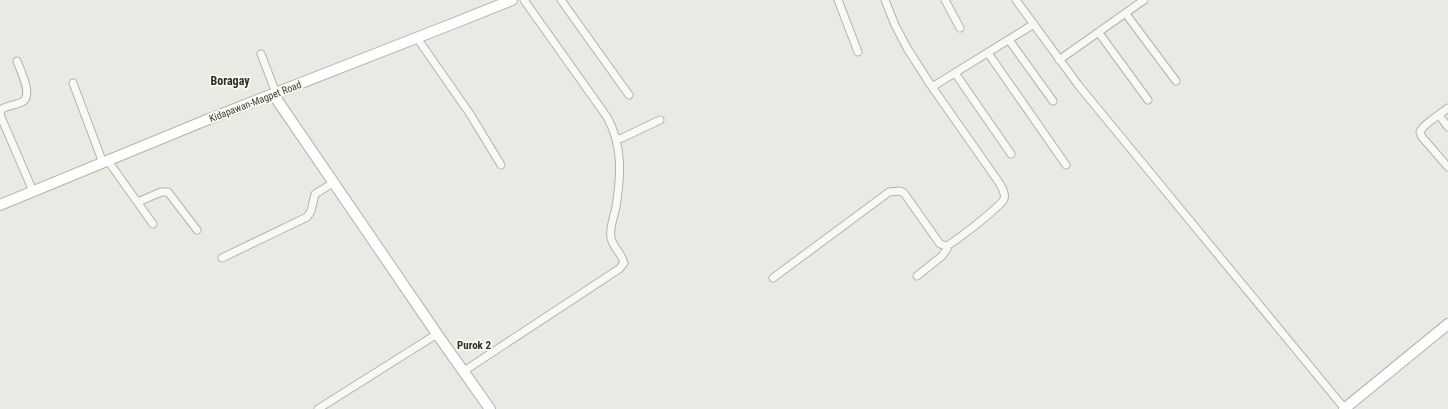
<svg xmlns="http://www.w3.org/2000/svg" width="1448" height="409" viewBox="0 0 1448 409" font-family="'Roboto Condensed',sans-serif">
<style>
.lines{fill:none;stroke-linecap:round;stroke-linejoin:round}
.street-casing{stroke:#b2b4a8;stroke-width:9}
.secondary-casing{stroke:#b2b4a8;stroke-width:12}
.street{stroke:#f8f9f6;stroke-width:7}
.secondary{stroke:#fff;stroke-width:10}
.labels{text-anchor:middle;stroke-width:4;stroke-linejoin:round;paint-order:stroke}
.street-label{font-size:10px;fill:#3e422c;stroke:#f7f8f3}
.neighbourhood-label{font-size:11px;font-weight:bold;fill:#2f331e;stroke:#f7f8f3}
.quarter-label{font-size:12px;font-weight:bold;fill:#2f331e;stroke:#f7f8f3}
</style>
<rect width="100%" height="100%" fill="#e9eae3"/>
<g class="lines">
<!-- street casing -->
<g class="street-casing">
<path id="street" d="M561,0L629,95
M838,0L858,52
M945,0L960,28
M1016,0L1079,86L1345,409
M1126,14L1176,81
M1099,33L1148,100
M417,38L470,114L501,165
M1009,40L1053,101
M988,53L1066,165
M261,54L276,93
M1059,60L1144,0
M17,61C20,70 34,96 22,102C16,105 8,105 2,109L0,115L33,191
M955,73L1011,154
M73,83L103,163
M932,87L1034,24
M1448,108C1441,114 1423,124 1420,132L1422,137L1448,167
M1439,115L1448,127
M617,139L622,138L660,120
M108,161L153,224
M138,202L161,192H168L197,230
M222,258L307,217L311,211L315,194L333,183
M917,276L942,256L947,249L946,246
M773,278L889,192L900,191L904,193L940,244L946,246C954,243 1001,206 1004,199C1006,193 1001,186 998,181L932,87L907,48L895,25L885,0
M464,371L619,269L624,263C622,254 613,247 611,238C609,229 614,216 616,207C621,175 623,146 607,117L524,0
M318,409L437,334"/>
</g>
<!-- secondary casing -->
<g class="secondary-casing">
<path id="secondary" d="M273,94L437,334L490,409
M0,205L204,121L452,24L512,0
M1344,409L1448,324"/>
</g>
<!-- street -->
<use href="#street" class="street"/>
<!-- secondary -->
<use href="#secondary" class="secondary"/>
</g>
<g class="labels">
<!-- street labels -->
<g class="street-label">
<text transform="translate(255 101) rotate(-21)" y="4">Kidapawan-Magpet Road</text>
</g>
<!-- neighbourhood labels -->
<g class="neighbourhood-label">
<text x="474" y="349">Purok 2</text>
</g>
<!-- quarter labels -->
<g class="quarter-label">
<text x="230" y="85">Boragay</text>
</g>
</g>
</svg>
